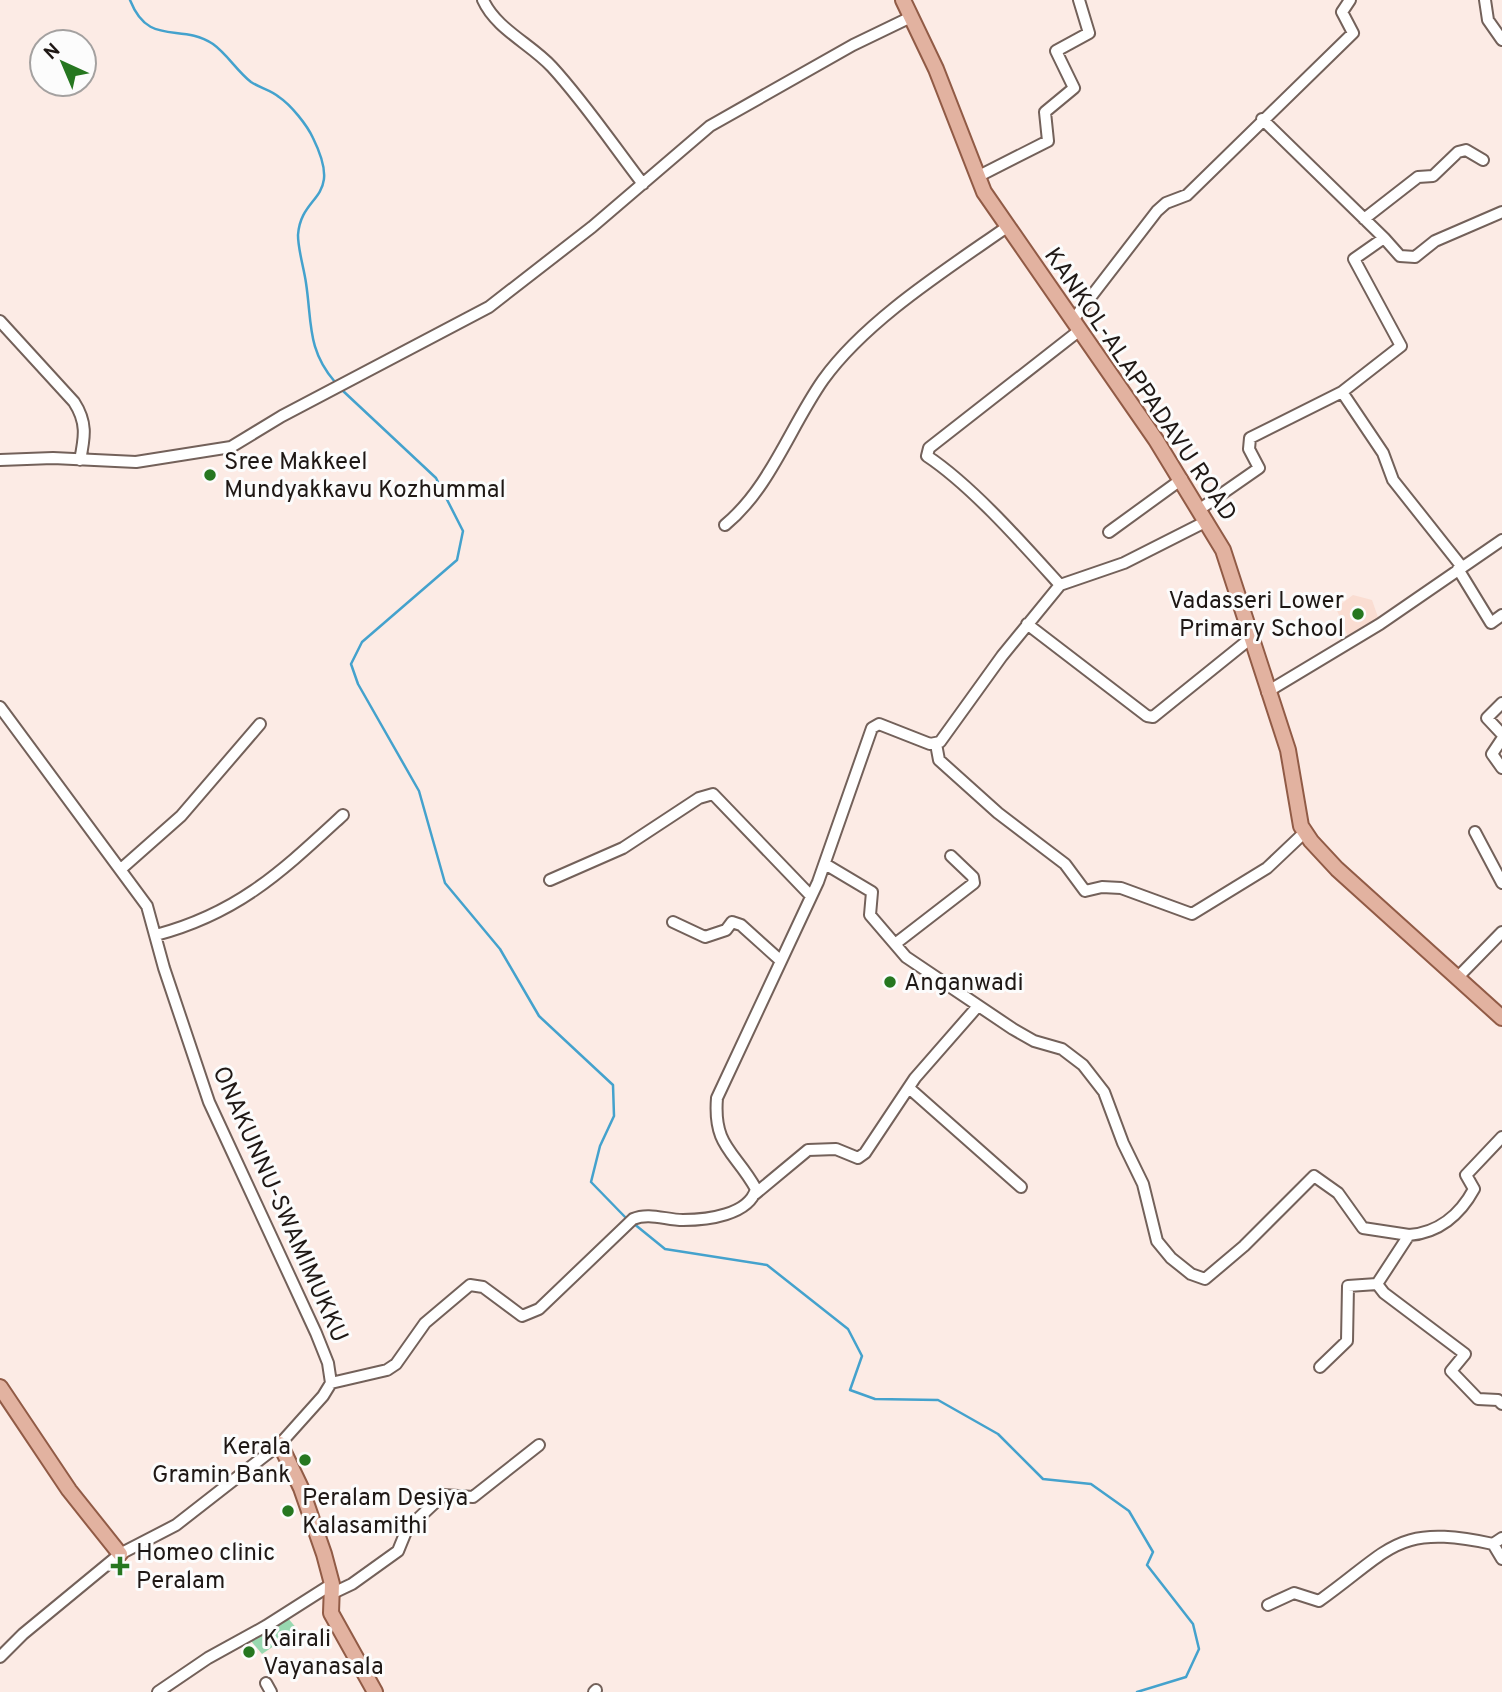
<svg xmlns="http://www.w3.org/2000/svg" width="1502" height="1692" viewBox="0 0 1502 1692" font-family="Overpass,sans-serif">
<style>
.built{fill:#faddd2}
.green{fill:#98d8b0}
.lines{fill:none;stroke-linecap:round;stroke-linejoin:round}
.stream{stroke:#44a2cd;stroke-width:2.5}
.minor-casing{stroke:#73615a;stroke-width:14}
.major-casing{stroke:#915b46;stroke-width:18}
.minor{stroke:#fff;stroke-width:10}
.major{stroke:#e2b2a0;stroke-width:14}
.poi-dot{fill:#267720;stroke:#fcfcfc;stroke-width:2.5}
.labels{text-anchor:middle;stroke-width:6;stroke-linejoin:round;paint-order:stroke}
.street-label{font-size:24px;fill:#1f1815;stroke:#fcfcfc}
.poi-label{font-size:24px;fill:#1f1815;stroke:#fcfcfc;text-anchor:start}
</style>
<rect width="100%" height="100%" fill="#fcebe5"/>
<!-- built -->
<path class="built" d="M1353,595L1372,600L1379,620L1348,637L1336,608Z"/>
<!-- green -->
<path class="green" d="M287,1617L298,1630L262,1654L251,1641Z"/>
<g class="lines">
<!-- stream -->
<path class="stream" d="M130,0C149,48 180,22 213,44C227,54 237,71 251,82C260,88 271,90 279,97C291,105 307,125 313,138C344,201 301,192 298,235C298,250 304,268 306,283C312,322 307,350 335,382
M342,390L436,478L463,531L457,560L362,642L351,664L358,684L419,791L445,883L500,949L539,1016L613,1085L614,1116L600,1146L591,1182L627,1219
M633,1223L665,1249L767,1265L848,1329L862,1356L850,1390L875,1399L938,1400L998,1434L1043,1479L1091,1484L1129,1511L1153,1552L1147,1565L1193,1624L1199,1649L1186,1677L1137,1692"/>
<!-- minor casing -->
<g class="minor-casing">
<path id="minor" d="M483,0C496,29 531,44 552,67C585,103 613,145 643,184
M1485,0L1488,20L1502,40
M1262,119L1384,238
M977,177L1048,141L1045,112L1074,88L1056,51L1089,33L1079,0
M1364,219L1418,177L1433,176L1458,152L1466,150L1483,160
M1073,320L1157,211L1166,203L1187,195L1353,33L1342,12L1350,0
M0,321L74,402C87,422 85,436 80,460
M1342,392L1401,346L1354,259L1384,238L1400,256L1415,257L1435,241L1502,212
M0,460L53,458L136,462L231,447L282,416L489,307L592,227L710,126L853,45L911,17
M1200,509L1259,468L1249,449L1250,438L1342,392L1383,453L1393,480L1462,567
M725,525C770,488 790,427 823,380C866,320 947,269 1007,227
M1109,532L1182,479
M1458,569L1491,623L1502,615
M1060,585C1023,544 972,486 927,456L929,448L1080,330
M1027,624L1147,716L1153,717L1251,638
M1267,692L1380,624L1502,540
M1502,703L1487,718L1502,734
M0,707L147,906L164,968L209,1102L316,1333L328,1363L331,1383L323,1396L280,1444L176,1525L120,1554L23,1634L0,1657
M1502,739L1492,754L1502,768
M936,744L939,760L998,813L1065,864L1085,891L1102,887L1121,888L1192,914L1267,868L1305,832
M1475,832L1502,883
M825,864L872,892L870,915L906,957L1013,1029L1034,1041L1062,1049L1083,1065L1104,1092L1123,1143L1143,1184L1157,1241L1171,1258L1191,1274L1205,1279L1244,1246L1314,1176L1338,1193L1363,1228L1409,1235L1377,1284L1384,1293L1465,1354L1451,1371L1478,1399L1498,1400L1502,1404
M121,869L181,816L260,724
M550,880L623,848L699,798L713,794L811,896
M673,922L705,937L726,930L732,922L741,925L781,961
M156,935C239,913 282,871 343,815
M895,944L974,883L973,877L951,856
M1458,977L1502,932
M909,1088L1021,1187
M755,1194L808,1150L836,1149L858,1158L865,1153L915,1078L978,1006
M1409,1235C1438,1233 1460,1215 1474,1189L1466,1175L1502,1137
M1320,1367L1347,1341L1348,1286L1377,1284
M331,1383L387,1370L396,1364L425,1323L470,1285L483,1287L522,1316L539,1309L633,1219C649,1212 666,1220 683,1220C707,1220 749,1215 756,1189C735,1151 713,1147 717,1098L818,882L872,728L879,724L930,744L940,742L1002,656L1060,585L1124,563L1207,521
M1502,1538L1493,1544L1502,1559
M331,1594L352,1584L398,1551L407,1529L443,1495L473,1497L539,1445
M1268,1605L1294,1593L1319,1601C1392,1549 1396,1523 1493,1544
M266,1683L271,1692
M158,1692L208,1658L266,1626L332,1584
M594,1692L596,1690"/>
</g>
<!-- major casing -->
<g class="major-casing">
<path id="major" d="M903,0L936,69L984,192L1156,440L1223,550L1288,750L1301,826L1311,841L1337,869L1502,1018
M0,1387L69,1490L120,1554
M280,1444L301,1488L324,1554L332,1584L331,1613L375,1692"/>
</g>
<!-- minor -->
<use href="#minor" class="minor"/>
<!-- major -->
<use href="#major" class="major"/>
</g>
<!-- markers -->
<g class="poi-dot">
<circle cx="210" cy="475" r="7"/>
<circle cx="1358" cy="614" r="7"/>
<circle cx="890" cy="982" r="7"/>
<circle cx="305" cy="1460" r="7"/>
<circle cx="288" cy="1511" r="7"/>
<path d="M116.5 1555.5h7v7h7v7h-7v7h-7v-7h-7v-7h7z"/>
<circle cx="249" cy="1652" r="7"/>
</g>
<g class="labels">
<!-- street labels -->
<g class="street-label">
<text transform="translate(1141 384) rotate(56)" y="8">KANKOL-ALAPPADAVU ROAD</text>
<text transform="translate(281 1204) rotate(66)" y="8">ONAKUNNU-SWAMIMUKKU</text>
</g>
<!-- poi labels -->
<g class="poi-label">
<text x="224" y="469">Sree Makkeel<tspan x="224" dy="28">Mundyakkavu Kozhummal</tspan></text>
<text x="1344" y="608" text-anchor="end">Vadasseri Lower<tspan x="1344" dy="28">Primary School</tspan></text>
<text x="904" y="990">Anganwadi</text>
<text x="291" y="1454" text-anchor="end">Kerala<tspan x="291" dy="28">Gramin Bank</tspan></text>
<text x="302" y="1505">Peralam Desiya<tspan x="302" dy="28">Kalasamithi</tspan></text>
<text x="136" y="1560">Homeo clinic<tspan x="136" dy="28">Peralam</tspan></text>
<text x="263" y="1646">Kairali<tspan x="263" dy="28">Vayanasala</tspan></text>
</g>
</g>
<!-- north arrow -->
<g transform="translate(63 63) rotate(316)"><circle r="33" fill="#fcfcfc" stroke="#a4a1a0" stroke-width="2"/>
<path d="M0-5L12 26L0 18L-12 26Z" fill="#267720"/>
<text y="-10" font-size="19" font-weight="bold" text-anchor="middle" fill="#1f1815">N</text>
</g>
</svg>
